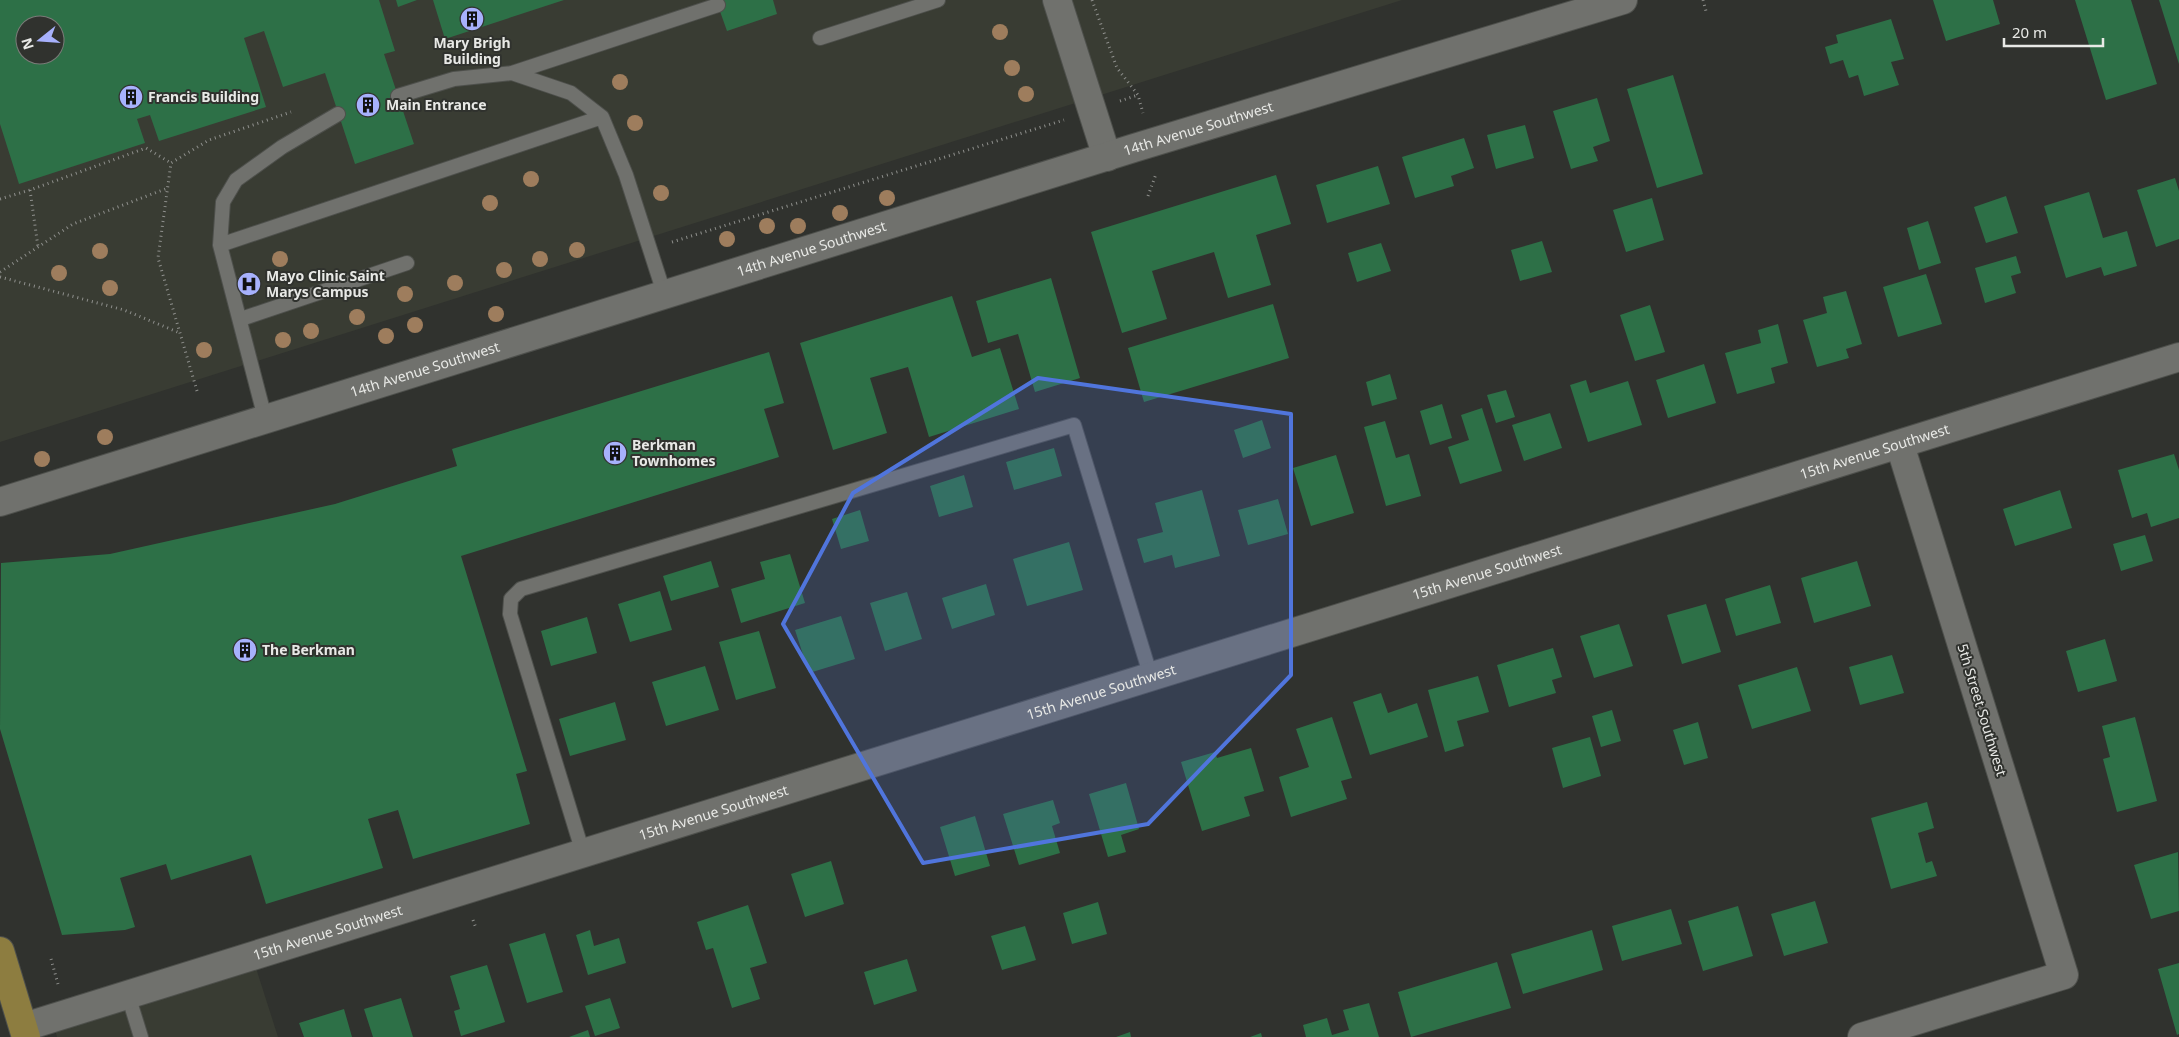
<svg xmlns="http://www.w3.org/2000/svg" width="2179" height="1037" viewBox="0 0 2179 1037" font-family="'Noto Sans',sans-serif">
<style>
.built{fill:#393c33;fill-rule:evenodd}
.building{fill:#2d7047;fill-rule:evenodd}
.lines{fill:none;stroke-linecap:round;stroke-linejoin:round}
.service-casing{stroke:#4e504c;stroke-width:16}
.minor-casing{stroke:#4e504c;stroke-width:30}
.tertiary-casing{stroke:#4e504c;stroke-width:30}
.primary-casing{stroke:#4e504c;stroke-width:30}
.path{stroke:#8f908d;stroke-width:3;stroke-dasharray:1 4;stroke-linecap:butt}
.service{stroke:#70716d;stroke-width:14}
.minor{stroke:#70716d;stroke-width:28}
.tertiary{stroke:#70716d;stroke-width:28}
.primary{stroke:#8d7d40;stroke-width:28}
.tree{fill:#9e7d5d}
.marked{fill:#5075dc;fill-opacity:0.2;stroke:#5075dc;stroke-width:4;stroke-linejoin:round}
.labels{text-anchor:middle;stroke-width:4;stroke-linejoin:round;paint-order:stroke}
.poi-label{font-size:14px;font-weight:bold;fill:#e8e9e6;stroke:#30322e;text-anchor:start}
.street-label{font-size:14px;fill:#e8e9e6;stroke:#30322e}
</style>
<rect width="100%" height="100%" fill="#30322e"/>
<!-- built -->
<path class="built" d="M0,0H1402L0,442ZM25,25H55V55H25Z
M256,968L278,1037H57L55,1030Z"/>
<!-- building -->
<path class="building" d="M0,0H379L395,51L384,54L414,144L355,164L325,73L283,87L264,31L244,38L266,107L159,141L150,115L137,119L145,143L19,184L0,124ZM25,25H55V55H25Z
M396,0H417L398,7Z
M433,0H564L445,39Z
M716,0H773L777,14L727,31Z
M1933,0H1993L2000,24L1946,41Z
M2075,0H2131L2157,84L2106,100Z
M2159,0H2179V64Z
M1891,19L1904,59L1891,62L1899,85L1864,96L1858,75L1849,78L1843,60L1830,64L1825,47L1838,43L1836,35Z
M1673,75L1703,174L1657,188L1627,89Z
M1597,98L1610,141L1593,147L1598,161L1571,169L1553,111Z
M1525,125L1534,158L1496,169L1487,135Z
M1464,138L1474,168L1451,176L1454,186L1415,198L1402,157Z
M1378,166L1390,204L1327,223L1316,185Z
M1276,175L1291,224L1256,235L1271,285L1228,298L1214,252L1152,271L1167,319L1122,333L1091,232Z
M2175,178L2179,191V239L2156,247L2137,190Z
M2089,192L2103,238L2127,231L2137,266L2104,276L2101,267L2066,278L2044,206Z
M2006,196L2018,233L1986,243L1974,207Z
M1652,198L1664,240L1626,252L1613,210Z
M1928,221L1941,263L1919,270L1907,228Z
M1542,241L1552,272L1520,281L1511,250Z
M1381,243L1391,271L1357,282L1348,253Z
M2016,256L2021,273L2011,276L2016,293L1985,303L1975,268Z
M1926,274L1942,324L1898,337L1883,287Z
M1051,278L1080,378L1035,392L1018,334L988,343L976,301Z
M1846,291L1862,344L1846,349L1849,358L1817,367L1803,320L1827,313L1823,297Z
M952,296L972,357L1000,348L1019,409L929,437L908,367L870,378L887,433L833,450L800,343Z
M1273,304L1289,358L1144,402L1128,348Z
M1650,305L1665,352L1635,361L1620,315Z
M1778,324L1788,363L1771,368L1775,383L1737,394L1725,353L1761,343L1758,330Z
M769,352L784,403L764,409L779,457L461,556L527,771L516,774L530,824L413,859L398,810L368,819L383,868L266,904L251,855L171,880L166,864L120,878L135,927L125,930L62,935L0,729L1,563L110,554L335,504L457,466L452,449Z
M1704,364L1716,403L1668,418L1656,380Z
M1390,374L1397,399L1372,406L1366,382Z
M1586,380L1590,393L1628,381L1642,425L1588,442L1570,385Z
M1506,390L1515,417L1496,423L1487,395Z
M1442,404L1452,438L1430,445L1420,411Z
M1482,408L1502,471L1460,484L1448,447L1469,440L1461,415Z
M1550,413L1562,448L1524,461L1512,425Z
M1262,420L1271,448L1243,458L1234,430Z
M1385,421L1396,458L1409,454L1421,496L1386,506L1364,427Z
M1054,448L1062,476L1014,490L1006,462Z
M2174,454L2179,470V518L2151,527L2147,513L2132,518L2118,470Z
M1336,455L1354,513L1311,526L1293,468Z
M964,475L973,507L939,517L930,486Z
M1202,490L1220,556L1175,568L1172,555L1144,563L1137,539L1163,532L1155,503Z
M2060,490L2072,528L2015,546L2003,509Z
M1278,499L1288,534L1248,545L1238,510Z
M860,510L869,541L841,549L832,519Z
M2145,535L2153,561L2121,571L2113,544Z
M1069,542L1083,590L1027,606L1013,559Z
M790,554L805,603L741,623L731,589L765,579L760,562Z
M711,561L719,587L671,601L663,576Z
M1857,561L1871,606L1814,623L1801,578Z
M986,584L995,615L952,629L942,598Z
M1770,585L1781,623L1736,636L1725,599Z
M660,591L672,630L630,642L618,604Z
M907,592L922,639L885,651L870,603Z
M1706,604L1721,652L1682,664L1667,615Z
M841,616L855,659L809,673L795,630Z
M587,617L597,653L551,666L541,631Z
M1619,624L1633,666L1594,678L1580,636Z
M759,631L776,688L736,700L719,642Z
M2105,639L2117,681L2078,692L2066,651Z
M1553,648L1562,677L1552,680L1556,693L1509,707L1497,665Z
M1892,655L1904,693L1860,705L1849,667Z
M705,666L719,710L666,726L652,682Z
M1797,667L1811,711L1752,729L1738,685Z
M1478,676L1489,712L1457,721L1464,746L1445,752L1428,690Z
M1381,693L1388,713L1417,703L1428,737L1370,755L1353,702Z
M615,702L626,740L570,756L559,719Z
M1612,710L1621,741L1601,747L1592,716Z
M1332,717L1352,778L1341,781L1347,799L1291,817L1279,777L1309,767L1296,729Z
M2135,717L2157,801L2117,812L2103,759L2110,757L2102,726Z
M1698,722L1708,758L1684,765L1673,730Z
M1590,737L1601,776L1563,788L1552,748Z
M1251,748L1264,791L1244,797L1250,816L1202,831L1181,762L1215,752L1217,758Z
M1126,783L1139,829L1121,835L1126,852L1108,857L1089,794Z
M1053,800L1060,823L1052,826L1060,853L1019,865L1003,814Z
M1927,802L1934,828L1918,833L1926,863L1932,861L1937,876L1891,889L1871,818Z
M975,816L990,866L955,876L940,827Z
M2178,852L2179,911L2151,919L2134,865Z
M831,861L844,904L805,917L791,874Z
M1815,901L1828,943L1784,956L1771,914Z
M1098,902L1107,934L1072,944L1063,913Z
M748,905L767,963L750,968L760,999L732,1008L713,948L706,950L697,922Z
M1738,906L1753,956L1703,971L1688,921Z
M1671,909L1682,944L1622,961L1612,926Z
M1025,926L1036,960L1002,970L991,936Z
M590,930L594,946L619,938L626,963L588,975L576,935Z
M1592,930L1603,970L1523,994L1511,954Z
M545,933L563,992L527,1003L509,944Z
M907,959L917,991L874,1005L864,972Z
M1497,962L1511,1008L1411,1037L1398,992Z
M2179,963V1034L2177,1035L2158,969Z
M487,965L505,1022L461,1036L454,1011L460,1009L450,976Z
M401,998L413,1037H373L364,1009Z
M610,998L620,1028L595,1036L585,1006Z
M1369,1003L1379,1037H1306L1303,1025L1327,1018L1332,1035L1349,1030L1343,1010Z
M344,1009L352,1037H304L299,1023Z
M588,1030L590,1037H569Z
M1130,1032L1131,1037H1116Z
M1261,1033L1262,1037H1250Z"/>
<g class="lines">
<!-- service casing -->
<g class="service-casing">
<path id="service" d="M820,38L938,0
M512,73L571,93L602,117L626,175L664,293
M398,96L454,79L512,73L718,5
M220,245L602,117
M241,319L407,263
M265,418L220,245L223,202L236,180L282,147L338,114
M583,853L510,614L511,599L521,589L1074,425L1151,677
M128,995L141,1037"/>
</g>
<!-- minor casing -->
<g class="minor-casing">
<g id="minor">
<path d="M1057,0L1107,157"/>
<path id="s1" d="M24,1027L2179,357"/>
<path d="M1862,1037L2064,975L1900,445"/>
</g>
</g>
<!-- tertiary casing -->
<g class="tertiary-casing">
<g id="tertiary">
<path id="s2" d="M0,502L1134,148L1623,0"/>
</g>
</g>
<!-- primary casing -->
<g class="primary-casing">
<path id="primary" d="M0,951L26,1037"/>
</g>
<!-- path -->
<path class="path" d="M1092,0L1117,68L1138,95L1143,113
M1703,0L1706,11
M1120,101L1138,95
M30,190L38,247
M1148,196L1156,174
M0,199L30,190L146,148L171,163
M672,242L1064,120
M0,272L73,224L168,188
M0,277L124,310L180,333
M197,391L158,258L171,163L209,140L291,112
M473,920L476,928
M51,959L58,984"/>
<!-- service -->
<use href="#service" class="service"/>
<!-- minor -->
<use href="#minor" class="minor"/>
<!-- tertiary -->
<use href="#tertiary" class="tertiary"/>
<!-- primary -->
<use href="#primary" class="primary"/>
</g>
<!-- trees -->
<g class="tree">
<circle cx="1000" cy="32" r="8"/>
<circle cx="1012" cy="68" r="8"/>
<circle cx="620" cy="82" r="8"/>
<circle cx="1026" cy="94" r="8"/>
<circle cx="635" cy="123" r="8"/>
<circle cx="531" cy="179" r="8"/>
<circle cx="661" cy="193" r="8"/>
<circle cx="887" cy="198" r="8"/>
<circle cx="490" cy="203" r="8"/>
<circle cx="840" cy="213" r="8"/>
<circle cx="767" cy="226" r="8"/>
<circle cx="798" cy="226" r="8"/>
<circle cx="727" cy="239" r="8"/>
<circle cx="577" cy="250" r="8"/>
<circle cx="100" cy="251" r="8"/>
<circle cx="280" cy="259" r="8"/>
<circle cx="540" cy="259" r="8"/>
<circle cx="504" cy="270" r="8"/>
<circle cx="59" cy="273" r="8"/>
<circle cx="455" cy="283" r="8"/>
<circle cx="110" cy="288" r="8"/>
<circle cx="405" cy="294" r="8"/>
<circle cx="496" cy="314" r="8"/>
<circle cx="357" cy="317" r="8"/>
<circle cx="415" cy="325" r="8"/>
<circle cx="311" cy="331" r="8"/>
<circle cx="386" cy="336" r="8"/>
<circle cx="283" cy="340" r="8"/>
<circle cx="204" cy="350" r="8"/>
<circle cx="105" cy="437" r="8"/>
<circle cx="42" cy="459" r="8"/>
</g>
<!-- marked area -->
<path class="marked" d="M1038,378L1291,414V675L1148,824L923,863L783,624L853,493Z"/>
<!-- icons -->
<defs>
<g id="building-disc" transform="scale(1.25)"><circle r="9.5" fill="#a7b1fc" stroke="#30322e"/><path d="M-4-6H4V6H1V3H-1V6H-4ZM-2.5-4.3h1.7v1.8h-1.7ZM.8-4.3h1.7v1.8H.8ZM-2.5-1h1.7V.8h-1.7ZM.8-1h1.7V.8H.8Z" fill="#111"/></g>
<g id="hospital-disc" transform="scale(1.25)"><circle r="9.5" fill="#a7b1fc" stroke="#30322e"/><path d="M-5-5h3v3.5h4V-5h3V5h-3V1.5h-4V5h-3Z" fill="#111"/></g>
</defs>
<g fill-rule="evenodd">
<use href="#building-disc" x="472" y="19"/>
<use href="#building-disc" x="131" y="97"/>
<use href="#building-disc" x="368" y="105"/>
<use href="#hospital-disc" x="249" y="284"/>
<use href="#building-disc" x="615" y="453"/>
<use href="#building-disc" x="245" y="650"/>
</g>
<g class="labels">
<!-- poi labels -->
<g class="poi-label">
<text x="472" y="48" text-anchor="middle">Mary Brigh<tspan x="472" dy="16">Building</tspan></text>
<text x="148" y="102">Francis Building</text>
<text x="386" y="110">Main Entrance</text>
<text x="266" y="281">Mayo Clinic Saint<tspan x="266" dy="16">Marys Campus</tspan></text>
<text x="632" y="450">Berkman<tspan x="632" dy="16">Townhomes</tspan></text>
<text x="262" y="655">The Berkman</text>
</g>
<!-- street labels -->
<g class="street-label">
<text dy="5" stroke="none"><textPath href="#s2" startOffset="1255">14th Avenue Southwest</textPath></text>
<text dy="5" stroke="none"><textPath href="#s2" startOffset="850">14th Avenue Southwest</textPath></text>
<text dy="5" stroke="none"><textPath href="#s2" startOffset="445">14th Avenue Southwest</textPath></text>
<text dy="5" stroke="none"><textPath href="#s1" startOffset="1938">15th Avenue Southwest</textPath></text>
<text dy="5" stroke="none"><textPath href="#s1" startOffset="1532">15th Avenue Southwest</textPath></text>
<text dy="5" stroke="none"><textPath href="#s1" startOffset="1128">15th Avenue Southwest</textPath></text>
<text transform="translate(1982 710) rotate(73)" y="5">5th Street Southwest</text>
<text dy="5" stroke="none"><textPath href="#s1" startOffset="722">15th Avenue Southwest</textPath></text>
<text dy="5" stroke="none"><textPath href="#s1" startOffset="318">15th Avenue Southwest</textPath></text>
</g>
</g>
<!-- north arrow -->
<g transform="translate(40 40) rotate(253)"><circle r="24" fill="#30322e" stroke="#7a7b78"/>
<path d="M0-4L9 19L0 12L-9 19Z" fill="#a7b1fc"/>
<text y="-8" font-size="14" font-weight="bold" text-anchor="middle" fill="#e8e9e6">N</text>
</g>
<!-- scale -->
<path d="M2004 38v8h99v-8" fill="none" stroke="#e8e9e6" stroke-width="2.5"/>
<text x="2012" y="38" font-size="15" fill="#e8e9e6" stroke="#30322e" stroke-width="4" paint-order="stroke">20 m</text>
</svg>
